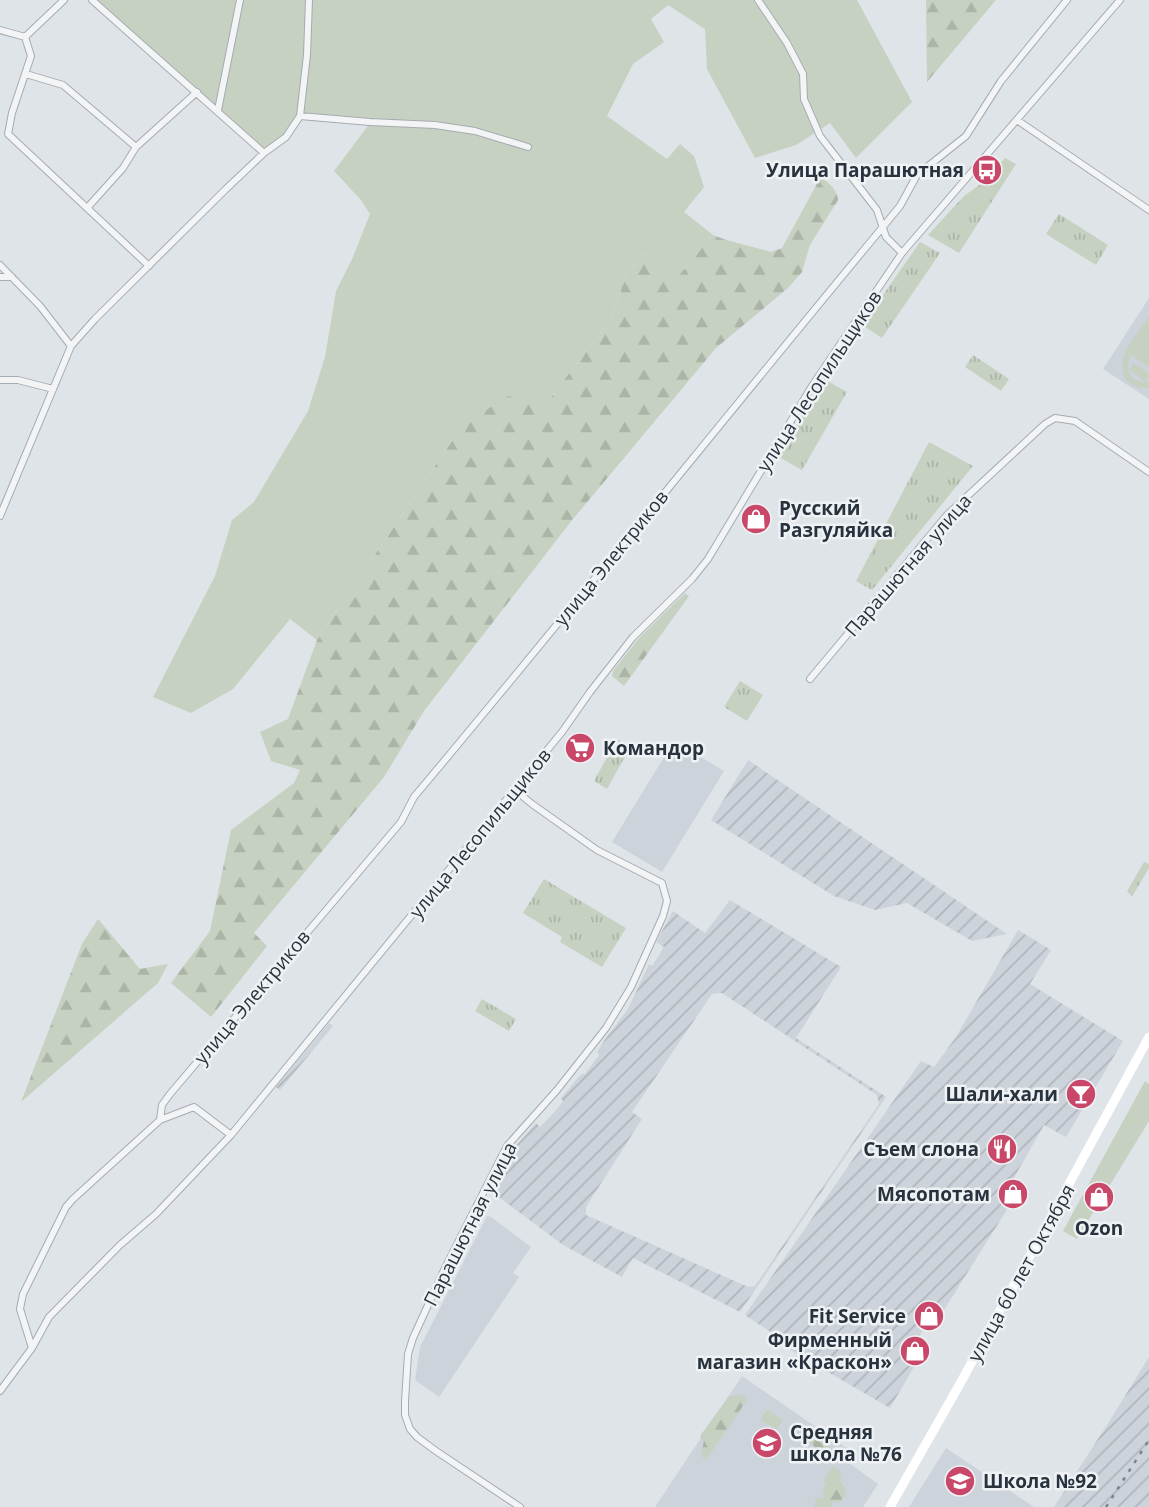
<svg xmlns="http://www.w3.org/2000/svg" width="1149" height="1507" viewBox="0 0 1149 1507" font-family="'Open Sans',sans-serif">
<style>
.built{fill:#cdd3da}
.industrial{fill:url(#industrial-furrows);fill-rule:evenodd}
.green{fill:#c7d1c1}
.forest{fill:url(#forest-firs)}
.park{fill:url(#park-tufts)}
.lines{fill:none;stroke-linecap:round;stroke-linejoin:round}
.minor-casing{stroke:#a5abb2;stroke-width:8}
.minor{stroke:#f2f4f6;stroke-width:6}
.secondary{stroke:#fff;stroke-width:9}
.rail{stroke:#798591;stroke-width:2.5;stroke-dasharray:3.5 7;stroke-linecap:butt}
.labels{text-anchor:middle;stroke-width:5;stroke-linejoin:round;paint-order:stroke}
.poi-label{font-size:19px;font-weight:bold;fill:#29333e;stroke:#eff2f5;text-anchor:end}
.street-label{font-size:19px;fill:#29333e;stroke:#eff2f5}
</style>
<defs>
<pattern id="industrial-furrows" width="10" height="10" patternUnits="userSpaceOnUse" patternTransform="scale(1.75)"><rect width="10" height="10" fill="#cdd3da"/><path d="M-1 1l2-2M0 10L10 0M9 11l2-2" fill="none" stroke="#b0b6bc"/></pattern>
<pattern id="forest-firs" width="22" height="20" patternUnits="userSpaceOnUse" patternTransform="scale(1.75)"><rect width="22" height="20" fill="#c7d1c1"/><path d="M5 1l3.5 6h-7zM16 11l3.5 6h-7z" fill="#abb4a7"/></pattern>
<pattern id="park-tufts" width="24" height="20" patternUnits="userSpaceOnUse" patternTransform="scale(1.75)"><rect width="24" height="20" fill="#c7d1c1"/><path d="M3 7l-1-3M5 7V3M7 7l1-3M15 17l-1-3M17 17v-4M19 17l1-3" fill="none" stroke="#abb4a7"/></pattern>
</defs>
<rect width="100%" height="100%" fill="#dfe4e8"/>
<!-- built -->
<path class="built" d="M1149,298V399L1103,369Z
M674,741L724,771L662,872L612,842Z
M487,1216L491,1217L531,1247L513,1273L519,1277L439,1397L415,1380L420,1347Z
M742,1376L848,1449L842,1458L878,1484L863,1507H655Z
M946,1448L955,1454L1034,1507H909Z"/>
<!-- industrial -->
<path class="industrial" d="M748,760L1007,934L972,941L907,903L875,910L834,896L711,820Z
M730,900L841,967L796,1038L886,1097L740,1312L633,1258L622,1277L563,1245L496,1195L512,1150L536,1123L540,1127L558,1108L563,1101L561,1098L581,1074H585L599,1055L597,1052L606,1038L628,1009L649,964L652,966L664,947L656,942L673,911L705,933ZM722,993L877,1095L879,1104L755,1286L748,1287L586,1215V1207L642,1119L632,1112L712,994Z
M1018,930L1051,950L1030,984L1123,1041L1066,1137L1044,1125L1011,1183L1020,1189L932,1329L925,1326L919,1337L928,1343L890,1408L797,1354L788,1348L787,1343L745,1315L921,1061L934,1067L956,1037Z
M329,1023L333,1026L280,1090L276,1087Z
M1149,1357V1507H1054L1107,1425Z"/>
<!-- green -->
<path class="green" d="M92,0H857L912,102L856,158L830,123L796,145L755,158L707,69L705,29L668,5L651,19L664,42L633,64L607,116L667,159L680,144L694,156L704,187L684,212L713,235L676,279L644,252L626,274L613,316L545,405L463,425L317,640L290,619L233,689L191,713L153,697L215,576L232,520L254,502L308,411L325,357L336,291L353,257L370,214L361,200L334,171L370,123L300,116L286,137L264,153Z
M1149,316V367L1131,355C1123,370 1132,384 1149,382V388H1137L1127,381C1112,359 1137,335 1149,316Z
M1145,1081L1149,1084V1121L1077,1239L1063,1231Z"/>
<!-- forest -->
<path class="forest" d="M926,0H996L927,82Z
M823,179C830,183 838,192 838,200L810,245L802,272L788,288L716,348L573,519L424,711L384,777L254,933L267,946L211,1017L171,983L210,931L231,830L294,783L300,770L271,761L260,732L288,719L317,640L463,425L508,396L545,405L613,316L626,274L644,252L676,279L713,235C732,243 752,246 771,252L782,248L819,180Z
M685,593L689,596L624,686L612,676L613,671L639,638Z
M98,919L140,969L168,964L158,983L21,1102L82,944Z
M743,1395L747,1400L706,1460L701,1456L704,1440L700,1436L729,1396Z
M768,1410L783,1420L777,1429L761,1421L763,1414Z
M806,1432L811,1433L830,1447V1455L824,1454L804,1438Z
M833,1466L841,1472L840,1481L846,1489L845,1496L840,1502H832V1507H814L816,1499L824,1497L823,1490L826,1484L824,1480Z"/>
<!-- park -->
<path class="park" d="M1005,158L1016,164L959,253L928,235L964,196L985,181Z
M1059,214L1108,245L1096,265L1046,234Z
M920,242L940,253L882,338L862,325Z
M973,355L1009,379L1001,391L965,367Z
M1134,363L1149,373L1146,382L1129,370Z
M824,379L847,392L802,470L779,457Z
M929,442L973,466L872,590L856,581Z
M740,681L763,695L747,721L724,707Z
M617,739L631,746L607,789L594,781Z
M1144,862L1149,864V868L1132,897L1127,891Z
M544,879L626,928L602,967L560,942L562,937L523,913Z
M482,999L516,1019L509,1031L475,1011Z"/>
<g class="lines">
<!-- minor casing -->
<g class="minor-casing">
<path id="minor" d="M64,0L25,37L31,56L12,113L8,134L149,266
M92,0L264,153
M758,0L787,43L803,74L804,99L820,136L877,210L886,237L902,253
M0,30L25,37
M26,74L63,85L136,147
M218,110L240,0
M300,116L370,122L435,125L475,131L528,147
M1017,120L1149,210
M88,207L123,168L136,147L197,92
M0,265L40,306L71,346
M0,277H12
M0,380H18L53,389
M0,516L71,346L95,319L226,189L264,153L286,137L300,116L307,55L309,0
M810,679L947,515L1045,424L1055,418L1075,421L1149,472
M515,790L532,804L597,850L662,883L667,901L663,916L631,987L606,1028L557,1090L507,1146L445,1268L413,1338L408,1354L405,1401V1415L410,1429L417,1437L436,1451L520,1507
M160,1120L162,1105L170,1094L401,822L414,797C572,609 725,417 882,228L900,206L917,175L966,136L1001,81L1067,0
M32,1348L49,1317L120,1245L156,1214L231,1135L562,732L590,692L633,637L692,579L708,559L812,386L902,253L1120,0
M0,1391L32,1348L20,1309L23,1294L66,1207L73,1199L160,1120L194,1107L231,1135"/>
</g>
<!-- minor -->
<use href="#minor" class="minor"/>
<!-- secondary -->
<path class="secondary" d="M890,1507L961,1382L1149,1037"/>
<!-- rail -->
<path class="rail" d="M1106,1507L1149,1440"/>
</g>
<!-- icons -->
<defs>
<g id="bus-disc" transform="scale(1.575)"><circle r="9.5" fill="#c94869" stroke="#eff2f5"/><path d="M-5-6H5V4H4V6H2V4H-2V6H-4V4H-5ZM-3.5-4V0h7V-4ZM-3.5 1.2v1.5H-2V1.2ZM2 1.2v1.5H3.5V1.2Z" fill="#fff"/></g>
<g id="shop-disc" transform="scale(1.575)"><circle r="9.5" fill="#c94869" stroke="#eff2f5"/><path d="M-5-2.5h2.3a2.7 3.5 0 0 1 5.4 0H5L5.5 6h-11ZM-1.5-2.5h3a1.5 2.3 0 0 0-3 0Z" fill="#fff"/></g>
<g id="supermarket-disc" transform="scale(1.575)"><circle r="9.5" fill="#c94869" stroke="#eff2f5"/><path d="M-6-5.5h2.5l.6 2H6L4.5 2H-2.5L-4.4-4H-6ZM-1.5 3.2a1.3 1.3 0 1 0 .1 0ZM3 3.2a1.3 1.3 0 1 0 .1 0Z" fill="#fff"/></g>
<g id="bar-disc" transform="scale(1.575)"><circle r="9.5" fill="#c94869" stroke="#eff2f5"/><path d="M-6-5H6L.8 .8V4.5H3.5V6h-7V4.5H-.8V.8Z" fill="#fff"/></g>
<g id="restaurant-disc" transform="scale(1.575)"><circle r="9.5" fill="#c94869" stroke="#eff2f5"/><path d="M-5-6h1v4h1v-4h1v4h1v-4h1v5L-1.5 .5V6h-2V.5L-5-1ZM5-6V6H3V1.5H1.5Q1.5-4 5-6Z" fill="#fff"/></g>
<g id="school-disc" transform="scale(1.575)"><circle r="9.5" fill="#c94869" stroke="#eff2f5"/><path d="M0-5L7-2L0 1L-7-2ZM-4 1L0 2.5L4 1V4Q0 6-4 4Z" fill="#fff"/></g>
</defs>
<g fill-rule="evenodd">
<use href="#bus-disc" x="987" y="170"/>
<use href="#shop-disc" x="756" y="519"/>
<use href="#supermarket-disc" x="580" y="748"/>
<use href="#bar-disc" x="1081" y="1094"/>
<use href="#restaurant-disc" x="1002" y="1149"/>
<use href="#shop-disc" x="1013" y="1194"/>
<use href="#shop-disc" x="1099" y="1197"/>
<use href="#shop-disc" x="929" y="1316"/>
<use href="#shop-disc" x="915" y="1351"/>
<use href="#school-disc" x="767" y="1443"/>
<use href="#school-disc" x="960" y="1481"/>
</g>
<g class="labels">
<!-- poi labels -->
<g class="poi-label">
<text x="964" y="177">Улица Парашютная</text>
<text x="779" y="515" text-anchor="start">Русский<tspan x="779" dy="22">Разгуляйка</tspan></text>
<text x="603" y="755" text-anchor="start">Командор</text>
<text x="1058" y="1101">Шали-хали</text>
<text x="979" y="1156">Съем слона</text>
<text x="990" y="1201">Мясопотам</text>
<text x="1099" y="1235" text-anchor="middle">Ozon</text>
<text x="906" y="1323">Fit Service</text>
<text x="892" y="1347">Фирменный<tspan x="892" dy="22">магазин «Краскон»</tspan></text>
<text x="790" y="1439" text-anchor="start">Средняя<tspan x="790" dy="22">школа №76</tspan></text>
<text x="983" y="1488" text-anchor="start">Школа №92</text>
</g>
<!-- street labels -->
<g class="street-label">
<text transform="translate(819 381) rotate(-57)" y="7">улица Лесопильщиков</text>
<text transform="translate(611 558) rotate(-51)" y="7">улица Электриков</text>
<text transform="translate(908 565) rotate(-49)" y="7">Парашютная улица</text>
<text transform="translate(480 833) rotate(-51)" y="7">улица Лесопильщиков</text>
<text transform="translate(252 997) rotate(-50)" y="7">улица Электриков</text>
<text transform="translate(470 1224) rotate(-63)" y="7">Парашютная улица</text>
<text transform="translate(1021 1273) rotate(-61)" y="7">улица 60 лет Октября</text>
</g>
</g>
</svg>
